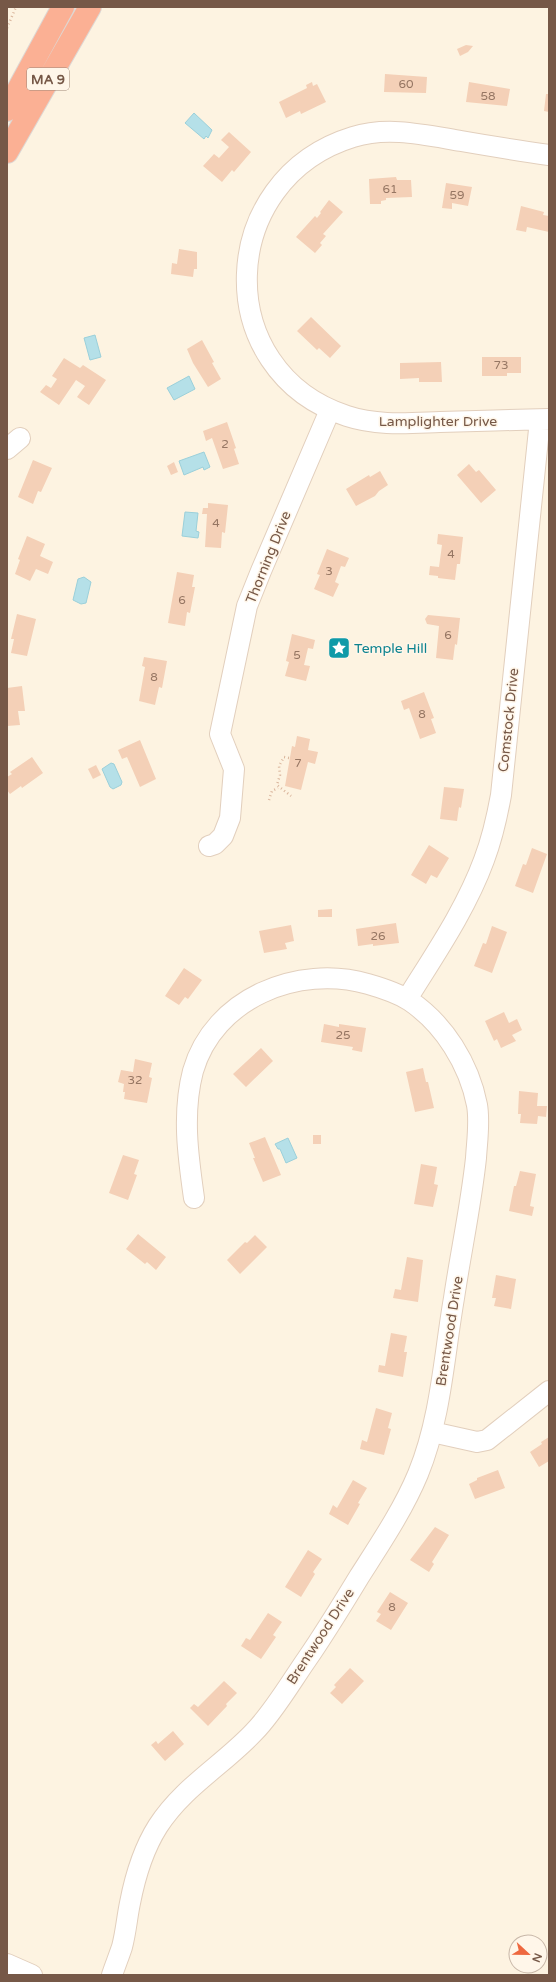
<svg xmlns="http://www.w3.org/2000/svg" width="556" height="1982" viewBox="0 0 556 1982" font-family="'Varela Round',sans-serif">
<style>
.water{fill:#b5e0e8;stroke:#9bd0da}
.building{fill:#f4d0b7}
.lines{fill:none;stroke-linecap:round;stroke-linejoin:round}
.minor-casing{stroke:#e2cfbd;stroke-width:22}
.highway-casing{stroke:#ded7d3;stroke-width:24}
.path{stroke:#d9b49b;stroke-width:2.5;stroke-dasharray:1 3;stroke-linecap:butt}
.minor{stroke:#fff;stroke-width:20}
.highway{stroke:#fbb094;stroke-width:22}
.labels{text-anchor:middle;stroke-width:3;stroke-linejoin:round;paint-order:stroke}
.number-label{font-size:12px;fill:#967663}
.shield{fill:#fff6e9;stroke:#9f8778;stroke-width:1}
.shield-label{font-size:13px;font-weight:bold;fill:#765847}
.street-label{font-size:14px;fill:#765847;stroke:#fff6e9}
.culture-label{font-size:14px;fill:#0d838f;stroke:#fff6e9;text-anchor:start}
</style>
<rect width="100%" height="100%" fill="#fdf3e1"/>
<!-- water -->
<path class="water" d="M194,113L212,130L208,138L206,136L204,139L185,123Z
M95,335L101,357L90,360L84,338Z
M189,376L195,389L174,400L167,388Z
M204,452L210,467L204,470L203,467L184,475L179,461Z
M185,512L198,513L196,531L199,532L198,538L182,536Z
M84,577L91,582L86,603L81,604L73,600L78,579Z
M111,763L114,764L122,782L121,785L113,789L110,787L102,769Z
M288,1138L297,1158L286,1163L280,1149H278L275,1144Z"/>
<!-- building -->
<path class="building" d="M466,45L473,46L468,52L460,56L457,49Z
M385,74L427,77L426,93L384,92Z
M312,82L313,86L317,84L326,102L301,114L300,111L286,118L279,102L307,88L306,85Z
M469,82L510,89L507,106L466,102Z
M546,94H549V112L544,111Z
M229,132L251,152L234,172L232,170L222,182L203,166L214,154L219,158L229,147L221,140Z
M396,177L397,180H411L412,197L386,198V200L381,201V204H370L369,179Z
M446,183L472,187L468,206L452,203V209L442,208Z
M329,200L343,212L323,234L326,236L320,243L322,245L315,253L296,237L315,216L317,218L321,213L320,212Z
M521,206L544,212L543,215L549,216V232L527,227L526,232L516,230Z
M179,249L197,252V269H194L193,277L171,274L172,263L177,264Z
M311,317L341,346L330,358L319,348L317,350L297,331Z
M202,340L214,362L212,363L221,379L208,387L193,363L187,349Z
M482,357H521V373H507V376H482Z
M64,358L80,368L83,365L106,380L89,405L77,397L85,386L76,380L59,405L40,392L46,385L51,388L57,379L52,376Z
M441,362L442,382H419V378L400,379V363Z
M227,422L236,448L234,449L239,464L223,469L212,438L206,441L203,431Z
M33,460L52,468L41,492L38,491L33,504L18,497Z
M174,462L178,472L171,475L167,466Z
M469,464L476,472L479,470L496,490L481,503L457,475Z
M380,471L388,485L379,491L375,496L356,506L346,489L369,475L370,477Z
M208,503L228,505L225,533L222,532L221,548L205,547L207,514H202L203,508H208Z
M438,534L463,537L460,564H457L455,580L438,578V576L429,575L430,566L439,567L442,545L437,544Z
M27,536L45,544L40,556L53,562L48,574L36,569L30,581L15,574L20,560L18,559Z
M327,549L349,558L345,567L341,566L335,582L339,584L333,597L314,589L320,575L317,574Z
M177,572L194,575L192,587H195L190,613L187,612L185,626L168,623Z
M17,614L36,619L27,656L11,653L14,639H11Z
M428,615L460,618L457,645L455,644L453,660L436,658L439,626L427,624L425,619Z
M292,634L315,640L313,649L308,648L304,665L310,666L306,681L285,676L289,662L286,661Z
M144,657L167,661L162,688L159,687L155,705L139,701L145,667L142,666Z
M22,686L25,711H18L20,725L7,726V688Z
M424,692L434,718L431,719L436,733L420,739L409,708L404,710L401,701Z
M297,736L310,739L308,750L318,752L315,764L308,762L301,790L285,786L292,746L295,747Z
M140,740L156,779L140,787L127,757L122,759L118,750Z
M32,757L43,773L22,788L21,786L10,794L7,790V777L12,774L10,772Z
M96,765L101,775L93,779L88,769Z
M444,787L464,789L461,808L459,807L457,821L440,819Z
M429,845L449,858L437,878L431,875L426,884L411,875Z
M532,848L547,854L533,893L515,886L523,864L526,865Z
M332,909V917H318V910Z
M396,923L399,943L373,946V944L358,946L356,929Z
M291,925L294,941L285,943L287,949L264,953L259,931Z
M492,926L507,932L492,973L474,966L483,943L486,944Z
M184,968L202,980L188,999L185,997L179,1005L165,996Z
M504,1012L509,1023L517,1019L522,1030L512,1035L516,1041L501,1048L497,1039L494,1041L485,1021Z
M324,1024L339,1027V1024L366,1028L362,1052L352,1050L353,1047L321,1042Z
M261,1048L273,1061L246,1087L233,1074Z
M135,1059L152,1063L149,1077L152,1078L147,1103L124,1099L125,1092H123L124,1084L118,1082L121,1070L133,1072Z
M423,1068L426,1082H428L434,1108L415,1112L406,1072Z
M519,1091L538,1093L537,1106H547L546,1117L538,1116L537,1124L520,1123L521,1114H518Z
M313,1135H321V1144H313Z
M265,1137L281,1175L263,1182L253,1158H255L249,1143Z
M123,1155L139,1160L134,1174L137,1175L128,1200L109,1193Z
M421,1164L437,1167L434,1184L438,1185L433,1207L414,1204Z
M520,1171L536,1174L530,1206L534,1207L532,1216L509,1211L514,1186H516Z
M138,1234L166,1257L156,1270L147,1262L145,1264L126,1249Z
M255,1235L267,1247L240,1274L227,1260L245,1242L247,1243Z
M407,1257L423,1260L418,1302L393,1298L395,1289L401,1290Z
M496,1275L516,1279L511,1309L494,1306L496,1298H492Z
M391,1333L407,1336L404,1352H407L403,1377L378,1372L379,1365L385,1366Z
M376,1408L392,1413L388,1428L391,1429L384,1455L360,1449L362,1440L367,1442Z
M549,1437V1461L539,1467L530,1452L542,1444L541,1442Z
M498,1470L505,1488L475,1499L469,1484L477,1480V1478Z
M353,1480L367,1488L358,1503L360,1504L348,1525L329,1514L333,1505L337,1508Z
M435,1527L449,1535L432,1562L434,1564L429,1572L410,1560Z
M308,1550L322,1559L313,1572L315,1574L301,1597L285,1587Z
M390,1592L408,1603L391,1630L376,1621L381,1614L377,1612Z
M268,1613L282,1622L273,1635L276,1637L261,1659L241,1646L246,1638L250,1640Z
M350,1668L364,1681L342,1704L330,1693L336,1687L334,1685Z
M224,1681L237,1693L226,1704L227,1706L208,1726L190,1708L194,1704L198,1707Z
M173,1731L184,1744L165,1761L151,1745L156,1741L158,1744Z"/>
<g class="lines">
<!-- minor casing -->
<g class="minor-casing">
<path id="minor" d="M549,155C520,151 490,146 461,141C425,135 388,126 353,137C216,179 209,371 347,416C377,426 409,423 440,422C476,421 513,420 549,419
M7,449L20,438
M209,846L215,844L223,836L230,818L234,769L220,734L247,606L261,571L330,410
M407,999C435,954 466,909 484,860C492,839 497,817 501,795L540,420
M432,1432L477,1442L487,1440L549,1391
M7,1964L32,1975
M112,1975C115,1966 119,1956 122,1947C126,1932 127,1917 130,1903C135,1877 144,1848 158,1826C183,1787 223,1765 254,1732C273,1713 291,1682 307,1659C325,1633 342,1605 359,1577C380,1544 403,1510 418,1474C441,1418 444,1356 454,1298C461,1251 471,1205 476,1158C477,1141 480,1122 477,1105C469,1064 444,1024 410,1001C398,993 382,988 368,984C298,964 214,998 193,1071C182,1113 188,1156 194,1198"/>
</g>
<!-- highway casing -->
<g class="highway-casing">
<path id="highway" d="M7,110L63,7
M7,152L90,7"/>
</g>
<!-- path -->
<path class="path" d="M7,28L16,7
M289,758L284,757L279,766L280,775L277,785L291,796
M269,800L272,791L278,788"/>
<!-- minor -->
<use href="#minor" class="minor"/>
<!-- highway -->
<use href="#highway" class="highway"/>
</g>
<!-- icons -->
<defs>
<g id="sight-square" transform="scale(1.15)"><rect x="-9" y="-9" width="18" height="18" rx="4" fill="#0f9aa8" stroke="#fff6e9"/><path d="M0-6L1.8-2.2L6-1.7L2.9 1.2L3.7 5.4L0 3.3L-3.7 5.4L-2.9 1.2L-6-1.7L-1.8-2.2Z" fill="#fff"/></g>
</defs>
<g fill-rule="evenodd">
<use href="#sight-square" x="339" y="648"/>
</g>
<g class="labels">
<!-- number labels -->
<g class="number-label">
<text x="406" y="88">60</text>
<text x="488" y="100">58</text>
<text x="390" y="193">61</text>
<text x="457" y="199">59</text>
<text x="501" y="369">73</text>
<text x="225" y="448">2</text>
<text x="216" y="527">4</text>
<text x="451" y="558">4</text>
<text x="329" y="575">3</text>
<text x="182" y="604">6</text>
<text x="448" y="639">6</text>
<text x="297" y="659">5</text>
<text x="154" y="681">8</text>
<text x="422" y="718">8</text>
<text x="298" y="767">7</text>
<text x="378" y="940">26</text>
<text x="343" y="1039">25</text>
<text x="135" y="1084">32</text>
<text x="392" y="1611">8</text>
</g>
<!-- shield labels -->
<rect class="shield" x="27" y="68" width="42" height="22" rx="3"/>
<g class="shield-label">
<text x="48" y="84">MA 9</text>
</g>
<!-- street labels -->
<g class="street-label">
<text x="438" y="426">Lamplighter Drive</text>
<text transform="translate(268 557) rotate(-68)" y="5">Thorning Drive</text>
<text transform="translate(508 720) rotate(-84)" y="5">Comstock Drive</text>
<text transform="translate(449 1331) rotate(-81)" y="5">Brentwood Drive</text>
<text transform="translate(320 1636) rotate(-57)" y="5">Brentwood Drive</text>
</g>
<!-- culture labels -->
<g class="culture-label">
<text x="354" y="653">Temple Hill</text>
</g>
</g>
<!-- border -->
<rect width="556" height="1982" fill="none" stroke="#765847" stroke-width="16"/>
<!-- north arrow -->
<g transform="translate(528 1954) rotate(112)"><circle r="19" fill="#fff6e9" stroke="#c8b7a8"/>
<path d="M0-3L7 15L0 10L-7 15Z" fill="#ee683f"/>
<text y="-6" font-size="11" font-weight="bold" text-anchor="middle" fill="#765847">N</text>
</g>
</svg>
